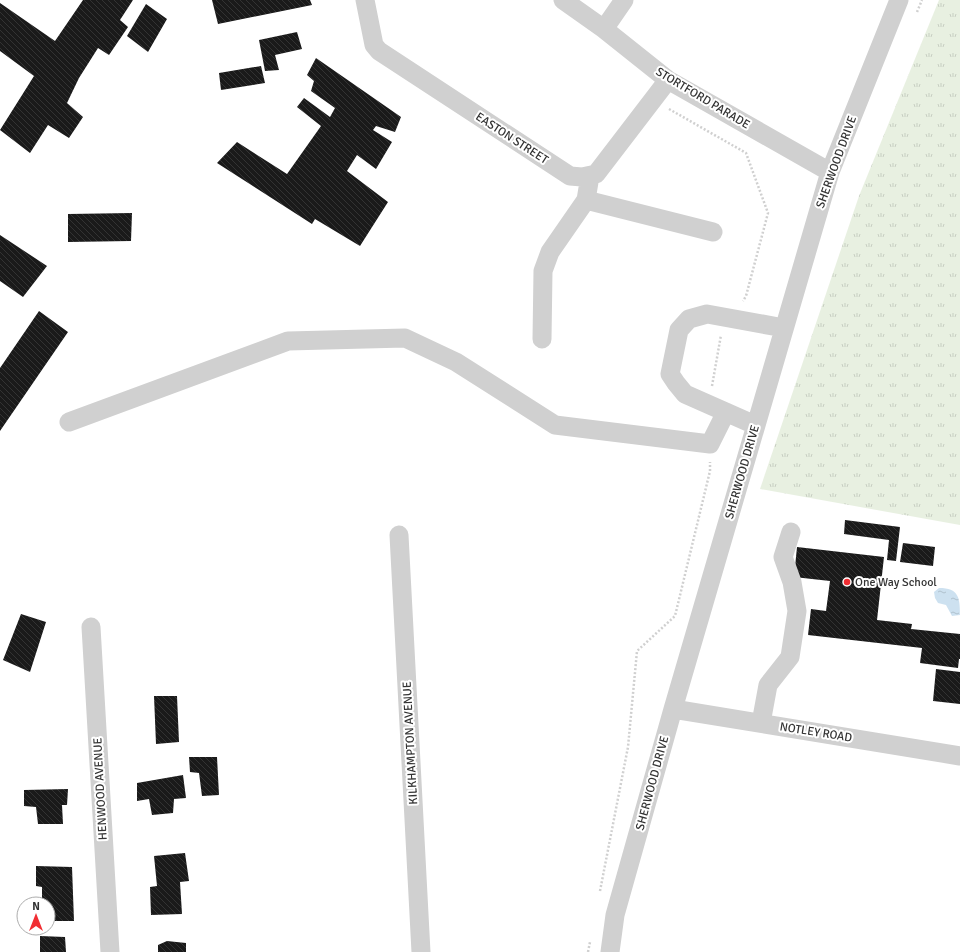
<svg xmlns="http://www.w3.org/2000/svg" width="960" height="952" viewBox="0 0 960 952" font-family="Signika,sans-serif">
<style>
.grass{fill:url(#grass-tufts)}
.water{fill:url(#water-ripples)}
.building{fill:url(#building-back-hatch)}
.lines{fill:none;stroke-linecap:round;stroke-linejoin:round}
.path{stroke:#d0d0d0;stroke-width:2.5;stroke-dasharray:2 2;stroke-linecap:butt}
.minor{stroke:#d0d0d0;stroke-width:19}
.poi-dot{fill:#f12e33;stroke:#fff;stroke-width:1.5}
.labels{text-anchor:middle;stroke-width:4;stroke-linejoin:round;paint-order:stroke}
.street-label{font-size:12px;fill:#333;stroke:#fff}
.poi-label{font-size:12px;fill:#333;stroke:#fff;text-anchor:start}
</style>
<defs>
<pattern id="grass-tufts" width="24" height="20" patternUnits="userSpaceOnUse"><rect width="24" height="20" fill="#e8f0e1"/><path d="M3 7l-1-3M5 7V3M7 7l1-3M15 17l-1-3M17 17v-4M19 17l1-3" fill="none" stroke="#c7cec2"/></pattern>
<pattern id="water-ripples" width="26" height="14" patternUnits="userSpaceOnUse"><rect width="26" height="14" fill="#cde1f0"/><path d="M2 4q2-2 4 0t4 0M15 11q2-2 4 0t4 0" fill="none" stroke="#b0c2ce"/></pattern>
<pattern id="building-back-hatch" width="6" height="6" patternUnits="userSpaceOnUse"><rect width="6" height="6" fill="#1a1a1a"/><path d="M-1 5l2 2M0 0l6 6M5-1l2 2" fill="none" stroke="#333"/></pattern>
</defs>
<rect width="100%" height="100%" fill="#fff"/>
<!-- grass -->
<path class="grass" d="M939,0H960V525L760,489L859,196Z"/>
<!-- water -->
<path class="water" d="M939,588C959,588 960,598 960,615L952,616L946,605L938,603L935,598L934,592Z"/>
<!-- building -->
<path class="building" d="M83,0H133L120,20L128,27L109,55L98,48L79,78L67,103L83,117L69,138L48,125L30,153L0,130L34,76L0,51V3L55,41Z
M212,0H310L312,5L218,24Z
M146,4L167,19L148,52L127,36Z
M297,32L302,49L275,55L279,70L265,71L259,40Z
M316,58L401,117L395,132L376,126L373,130L392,142L376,169L357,155L347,171L388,202L360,246L315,219L312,224L217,163L237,142L287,174L321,126L297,107L304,98L330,117L335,108L311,91L314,81L307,75Z
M261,66L265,83L221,90L219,73Z
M132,213L131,241L68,242V214Z
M0,235L47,266L23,297L0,281Z
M39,311L68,332L0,431V368Z
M845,520L900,527L896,561L887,560L889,540L844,534Z
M903,543L935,547L933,566L900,562Z
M797,547L884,557L877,620L912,624L911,629L960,634V659H959L958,668L920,663L922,648L808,635L811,609L826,611L830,581L794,577Z
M21,614L46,622L30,672L3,660Z
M936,669L960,672V704L933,701Z
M154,696H177L179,742L156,744Z
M189,757H217L219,795L202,796L199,773L190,772Z
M183,775L186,798L174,799L173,813L152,815L149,799L137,801V783Z
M68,789L67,805H62L63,824H38L36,807L24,806V790Z
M185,853L189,881L180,882L182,914L151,915L150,887L157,886L154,856Z
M36,866L72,867L74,921H48V904H42V887L36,886Z
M40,936L65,937L66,952H40Z
M167,941L186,943V952H158V945Z"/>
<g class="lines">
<!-- path -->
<path class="path" d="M917,12L922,0
M669,109L746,153L768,213L746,296L743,301
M712,386L721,335
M600,891L628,747L637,651L675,616L710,471V462
M588,952L590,942"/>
<!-- minor -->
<path class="minor" d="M365,0L374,45L379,51L570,176L582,177L596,174L668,80
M563,0L604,29L668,80L830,172
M604,29L624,0
M586,200L713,232
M542,339L543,271L550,252L586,200L590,176
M69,422L288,341L405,338L456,362L555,425L710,444L726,412
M755,425L685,394L676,383L670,374L679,330L689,319L707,314L784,328
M399,535L421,952
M91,627L110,952
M673,709L960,756
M761,723L768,685L790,657L797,611L792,582L783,557L791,532
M610,952L615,915L673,709L830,172L899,0"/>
</g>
<!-- markers -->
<circle class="poi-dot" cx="847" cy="582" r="4"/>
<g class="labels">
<!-- street labels -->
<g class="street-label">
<text transform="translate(703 98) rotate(31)" y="4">STORTFORD PARADE</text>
<text transform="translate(512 138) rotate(33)" y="4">EASTON STREET</text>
<text transform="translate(836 162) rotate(-70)" y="4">SHERWOOD DRIVE</text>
<text transform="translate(742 472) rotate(-74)" y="4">SHERWOOD DRIVE</text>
<text transform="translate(816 732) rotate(9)" y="4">NOTLEY ROAD</text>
<text transform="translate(410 743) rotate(-93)" y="4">KILKHAMPTON AVENUE</text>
<text transform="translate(652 783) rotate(-75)" y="4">SHERWOOD DRIVE</text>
<text transform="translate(100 789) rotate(-93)" y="4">HENWOOD AVENUE</text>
</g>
<!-- poi labels -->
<g class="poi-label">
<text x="855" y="586">One Way School</text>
</g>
</g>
<!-- north arrow -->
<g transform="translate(36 916)"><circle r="19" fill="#ffffff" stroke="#adadad"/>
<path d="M0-3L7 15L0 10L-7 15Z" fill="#f12e33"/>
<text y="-6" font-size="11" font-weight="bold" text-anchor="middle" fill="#333333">N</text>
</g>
</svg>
